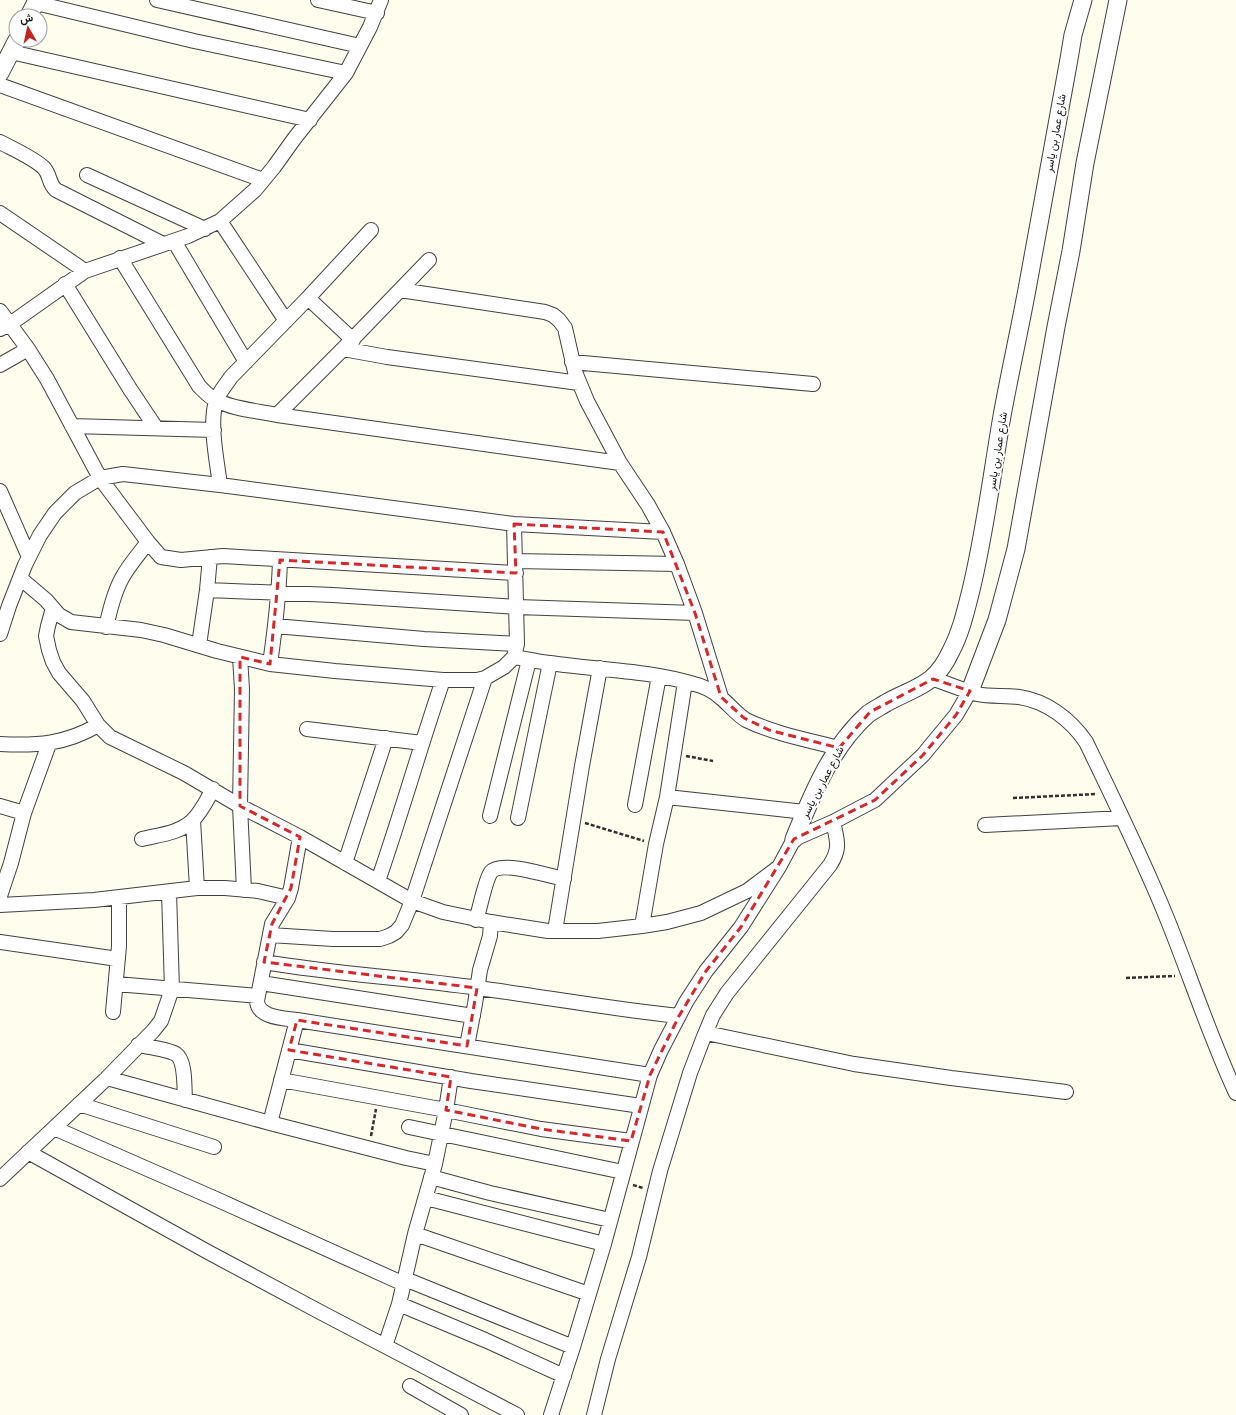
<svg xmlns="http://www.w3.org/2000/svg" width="1236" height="1415" viewBox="0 0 1236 1415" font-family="'PT Serif',Vazirmatn,serif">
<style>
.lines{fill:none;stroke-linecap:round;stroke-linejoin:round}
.minor-casing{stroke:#414141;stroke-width:16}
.tertiary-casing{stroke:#414141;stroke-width:19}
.path{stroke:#303030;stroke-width:2.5;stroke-dasharray:4 2;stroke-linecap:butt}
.minor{stroke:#fff;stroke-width:14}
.tertiary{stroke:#fff;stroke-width:17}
.marked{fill:none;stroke:#d62828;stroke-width:3;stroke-dasharray:8 5;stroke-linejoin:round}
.labels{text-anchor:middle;stroke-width:4;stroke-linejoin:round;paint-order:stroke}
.street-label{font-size:11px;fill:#0e0e0e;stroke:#fff}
</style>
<rect width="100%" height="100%" fill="#fffdee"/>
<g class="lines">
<!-- minor casing -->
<g class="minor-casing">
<path id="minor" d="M157,0L360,46
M318,0L377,13
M36,3L194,41L346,73
M11,52L310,120
M0,85L263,180
M0,142C13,149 34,158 44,168C51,176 48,183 56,190L163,244
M87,175L205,229
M0,213L85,271
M220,221L286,321
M174,241L246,362
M120,258L199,386C204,391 209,397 216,400C232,409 259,411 277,415L620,463
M65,284L130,389L156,428
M400,290L545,312L553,315L559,320L565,328L575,372L587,401L620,463L648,505L663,532L677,564L695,613L721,697
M308,298L353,340
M0,311L28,349L47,379L100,478L148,542L161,557L181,560L223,556L516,573
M0,329L10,324L85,271L188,236L220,221L255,190L274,167L294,139L346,73L370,27L381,0
M343,349L387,357L579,383
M572,362L813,384
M0,365L28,349
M277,415L343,349L429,260
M72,426L214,430
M220,485C217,461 209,424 216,401C219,392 226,385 231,377L308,298L371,230
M0,491L29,557
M515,561L677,564
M20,578L46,600L59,615L71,622L141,630L164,635L217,651L270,664L335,671L443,680H477L485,678L504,667L514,657L517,644L514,524
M207,590L333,595L517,607L695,613
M53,608L48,626L46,636L49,650L53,662L59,673L83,701L98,725L110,737L184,773L240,806L300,837L412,901L443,912L491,922L548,931H598L642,926L667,922L701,913L747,891L779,867
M275,626L424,639L517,644
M106,627C110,610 114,593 122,578C129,565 139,554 148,542
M0,634L9,606L25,565L40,535L55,513L75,493L100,478L123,474L220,485L514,524L663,532
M199,645L207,590L210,557
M240,657L242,689L240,806L244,890
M514,657C526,659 538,662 550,663C598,670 647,670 694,684C704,686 713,691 721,698C729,704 736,714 746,720C775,734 808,740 839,748
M270,664C275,629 279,595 280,560
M933,679C947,683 962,690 977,694C990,697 1005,695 1019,697C1047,701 1071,720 1086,742C1114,800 1142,857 1166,916C1190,975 1209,1035 1236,1093
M307,729L422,743
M0,744C37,746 66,744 98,725
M667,797L805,812
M635,805L659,676
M0,806L24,813
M490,816L529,660
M518,818L550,663
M193,820L197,888
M985,825L1122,818
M300,837L291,888L288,898L272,924L257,1001C258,1018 284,1018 297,1020L650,1075
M142,839C158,835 180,833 192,821C201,813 207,800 213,789
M345,863L386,738
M378,881C401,815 420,747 443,680
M0,896L11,863L24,813L49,744
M0,905L94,900L197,888H225L258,891L288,898
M476,920C480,909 485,880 491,872C501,860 549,876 564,879
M642,926L656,844L667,797L685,682
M555,931L582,766L600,668
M270,935L333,939H380L389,936L396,932L402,925L412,901L485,678
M0,942L118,959
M264,962C335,974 407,978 478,988C545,997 611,1009 679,1016
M261,983L473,1016
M116,984L258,996
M113,1012L119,946V897
M706,1033L854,1064L951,1078L1066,1092
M138,1045C148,1047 167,1049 176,1054C186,1061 184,1088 185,1100
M467,1046L475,1004L480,970L490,936L491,922
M289,1050L471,1081L641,1106
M107,1078L270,1123L406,1158L435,1164
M281,1080L446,1110L541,1129L631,1141
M79,1104L214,1147
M270,1123L297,1020
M409,1127L623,1172
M54,1128L216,1199L404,1284
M28,1152L208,1252L322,1313L517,1415
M431,1177L490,1193L610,1220
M0,1179L107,1078L153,1031L161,1021L172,989L169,892
M426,1198L604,1244
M415,1234L589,1294
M405,1279L573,1347
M399,1304L485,1340L564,1376
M385,1346L399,1304L415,1234L435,1164L446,1110L451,1077
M410,1386L461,1415
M551,1415L573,1347L604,1244L650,1075L661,1050L686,1002L706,971L741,927L779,867L794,839L833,822L875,800L923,755L956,715L970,691
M594,1415L608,1359L639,1257L660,1171L690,1073L703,1039L713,1015L727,993L830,865C841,848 837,840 833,822"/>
</g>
<!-- tertiary casing -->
<g class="tertiary-casing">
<path id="tertiary" d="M29,16L37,0
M0,73L17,40
M970,691L997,620L1016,549L1056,327L1071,251L1085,163L1118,0
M794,839C812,795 831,747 868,714C873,710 880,707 886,703C917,686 935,686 951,651C961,632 966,610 971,590C985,532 992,474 1002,416C1010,372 1020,328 1028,284C1042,209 1055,134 1069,59L1073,35L1083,0"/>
</g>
<!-- path -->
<path class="path" d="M686,756L713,761
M1013,798L1097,794
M585,823L644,841
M1126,978L1175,976
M371,1136L376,1109
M633,1185L643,1188"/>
<!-- minor -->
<use href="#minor" class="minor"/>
<!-- tertiary -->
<use href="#tertiary" class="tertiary"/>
</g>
<!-- marked area -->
<path class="marked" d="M514,524L663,532L695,613L721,697L744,718L769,730L839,748L870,712L933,679L970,691L956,715L923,755L875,800L794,839L741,927L706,971L679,1016L650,1075L631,1141L541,1129L446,1110L451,1077L289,1050L297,1020L467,1046L477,988L264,962L272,924L291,888L300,837L240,806V657L270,664L280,560L516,573Z"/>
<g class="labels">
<!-- street labels -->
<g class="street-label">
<text transform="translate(1055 133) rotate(-80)" y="4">شارع عمار بن ياسر</text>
<text transform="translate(997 451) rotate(-81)" y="4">شارع عمار بن ياسر</text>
<text transform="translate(822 782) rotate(-62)" y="4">شارع عمار بن ياسر</text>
</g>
</g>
<!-- north arrow -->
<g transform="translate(28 28) rotate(351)"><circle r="19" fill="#ffffff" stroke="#9f9f9f"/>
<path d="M0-3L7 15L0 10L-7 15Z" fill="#c12522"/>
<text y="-6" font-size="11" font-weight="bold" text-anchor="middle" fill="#0e0e0e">ش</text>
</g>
</svg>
